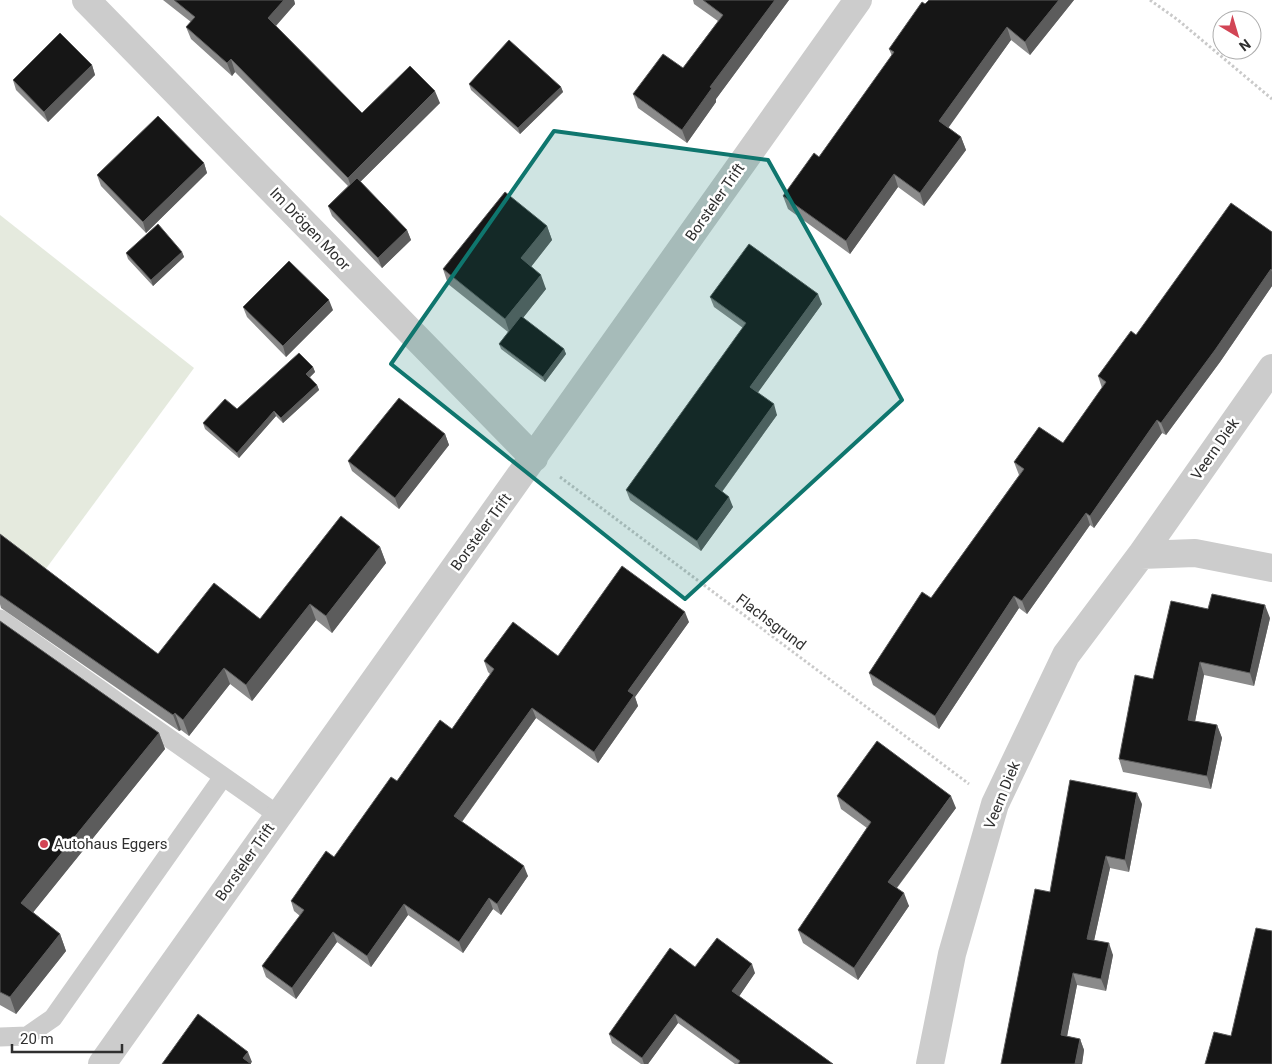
<svg xmlns="http://www.w3.org/2000/svg" width="1272" height="1064" viewBox="0 0 1272 1064" font-family="Roboto,sans-serif">
<style>
.green{fill:#e5eade}
.lines{fill:none;stroke-linecap:round;stroke-linejoin:round}
.path{stroke:#c9c9c9;stroke-width:3;stroke-dasharray:2.5 2.5;stroke-linecap:butt}
.lane{stroke:#ccc;stroke-width:19}
.street{stroke:#ccc;stroke-width:28}
.wall{fill:#8a8a8a}
.shaded-wall{fill:#5c5c5c}
.building{fill:#161616;stroke:#5c5c5c}
.marked{fill:#0f766e;fill-opacity:0.2;stroke:#0f766e;stroke-width:4;stroke-linejoin:round}
.poi-dot{fill:#d24555;stroke:#fff;stroke-width:2}
.labels{text-anchor:middle;stroke-width:5;stroke-linejoin:round;paint-order:stroke}
.street-label{font-size:15px;fill:#2f2f2f;stroke:#fff}
.poi-label{font-size:15px;fill:#2f2f2f;stroke:#fff;text-anchor:start}
</style>
<rect width="100%" height="100%" fill="#fff"/>
<!-- green -->
<path class="green" d="M0,215L194,368L45,570L0,536Z"/>
<g class="lines">
<!-- path -->
<path class="path" d="M1150,0L1178,20L1272,99
M560,477L969,784"/>
<!-- lane -->
<path class="lane" d="M0,619L278,815
M0,1037L27,1036L53,1018L223,777"/>
<!-- street -->
<path class="street" d="M86,0L534,458
M1141,555L1195,553L1272,568
M102,1064L858,0
M930,1064L952,954L995,804L1066,655L1141,555L1272,368"/>
</g>
<!-- wall -->
<path class="wall" d="M163,0H294L295,4L276,26L362,113L440,103L360,182L407,230L411,240L382,268L332,216L328,206L348,186L235,72L232,76L191,39L186,27L191,22Z
M693,0H789L716,99V102L687,143L638,108L633,94L683,68L718,21L694,4Z
M929,0H1074L1030,55L1011,40L948,127L961,137L966,150L924,206L898,187L850,254L788,209L783,196L819,157L892,56L889,49Z
M92,65L95,75L48,122L16,90L13,80Z
M469,84L561,87L563,92L520,134L471,90Z
M204,163L207,173L146,233L101,186L97,175Z
M547,226L552,240L531,267L546,289L523,318L564,349L566,354L545,382L501,349L499,344L508,332L448,284L443,269Z
M1272,232V286L1220,362L1166,435L1162,433L1094,528L1090,525L1027,614L1019,608L939,729L873,685L869,673L931,598L1019,475L1014,462L1063,443L1102,388L1098,376Z
M182,252L184,257L153,286L128,259L126,253Z
M710,297L822,304L757,393L777,415L722,492L733,507L701,551L630,500L626,490L743,328L714,307Z
M243,307L333,310L286,357L247,317Z
M313,367L315,372L310,377L317,385L319,390L283,423L276,416L239,458L205,429L203,423L237,409Z
M445,434L449,445L399,509L352,471L348,461Z
M0,534L158,654L260,619L380,547L386,563L332,633L316,620L252,701L230,684L189,736L181,730L179,731L1,608L0,604Z
M1270,618L1254,686L1204,675L1195,721L1217,725L1222,738L1211,789L1123,772L1119,759L1153,679Z
M0,621L159,733L165,749L33,912L60,934L66,951L16,1014L0,1005Z
M689,622L635,697L638,706L598,763L536,718L462,822L528,876L501,915L493,909L463,953L408,915L371,967L337,942L296,999L266,977L262,966L300,916L294,911L291,901L334,857L397,781L452,729L490,674L488,672L484,661L558,656Z
M837,796L956,808L897,888L909,906L858,980L803,943L798,930L867,828L841,809Z
M1142,804L1129,872L1110,868L1094,940L1113,955L1106,991L1077,985L1067,1036L1080,1039L1084,1050L1082,1064H1001L1050,892Z
M695,967L755,973L739,996L833,1064H735L678,1023L648,1064H641L612,1043L609,1034Z"/>
<!-- shaded-wall -->
<path class="shaded-wall" d="M284,0H294L295,4L272,30L268,18Z
M775,0H789L716,99V102L687,143L682,130L710,87Z
M1059,0H1074L1030,55L1025,42Z
M1007,27L1011,40L944,134L939,121Z
M231,59L235,72L232,76L227,63Z
M92,65L95,75L48,122L44,112Z
M561,87L563,92L520,134L518,128Z
M435,91L440,103L352,190L348,178Z
M961,137L966,150L924,206L920,193Z
M204,163L207,173L146,233L143,222Z
M894,174L898,187L850,254L846,241Z
M547,226L552,240L526,273L521,258Z
M407,230L411,240L382,268L378,258Z
M182,252L184,257L153,286L151,280Z
M1271,269L1272,272V286L1220,362L1166,435L1161,423Z
M541,275L546,289L510,334L505,319Z
M818,294L822,304L754,398L750,387Z
M329,300L333,310L286,357L283,346Z
M564,349L566,354L545,382L543,377Z
M313,367L315,372L308,379L306,374Z
M317,385L319,390L283,423L281,418Z
M774,404L777,415L718,497L715,486Z
M274,411L276,416L239,458L237,453Z
M1157,420L1162,433L1094,528L1090,516Z
M445,434L449,445L399,509L395,498Z
M729,497L733,507L701,551L697,541Z
M1086,513L1090,525L1027,614L1022,601Z
M380,547L386,563L332,633L326,616Z
M1014,596L1019,608L939,729L935,716Z
M310,604L316,620L252,701L246,685Z
M1265,605L1270,618L1254,686L1250,673Z
M685,612L689,622L635,697L638,706L598,763L594,752L628,691Z
M1200,662L1204,675L1193,732L1188,720Z
M224,668L230,684L189,736L183,720Z
M532,708L536,718L458,827L454,816Z
M175,713L181,730L179,731L173,715Z
M1217,725L1222,738L1211,789L1207,776Z
M159,733L165,749L27,920L21,903Z
M1137,793L1142,804L1129,872L1125,860Z
M951,796L956,808L892,894L888,882Z
M1106,856L1110,868L1092,950L1087,939Z
M524,866L528,876L501,915L497,904Z
M904,893L909,906L858,980L854,968Z
M489,898L493,909L463,953L459,942Z
M404,904L408,915L371,967L367,956Z
M333,932L337,942L296,999L292,988Z
M60,934L66,951L16,1014L10,997Z
M1109,943L1113,955L1106,991L1101,979Z
M752,964L755,973L736,1001L732,991Z
M1073,973L1077,985L1065,1047L1061,1035Z
M675,1014L678,1023L648,1064H644L642,1058Z
M1080,1039L1084,1050L1082,1064H1075Z
M248,1052L252,1062L250,1064L243,1058Z"/>
<!-- building -->
<path class="building" d="M174,0H284L268,18L362,113L410,66L435,91L348,178L231,59L227,63L186,27L195,17Z
M703,0H775L710,87L712,88L682,130L633,94L663,54L683,68L723,15Z
M929,0H1059L1025,42L1007,27L939,121L961,137L920,193L894,174L846,241L783,196L814,153L819,157L894,52L889,49L922,2L925,4Z
M60,33L92,65L44,112L13,80Z
M509,40L561,87L518,128L469,84Z
M158,116L204,163L143,222L97,175Z
M357,178L407,230L378,258L328,206Z
M505,192L547,226L521,258L541,275L505,319L443,269Z
M1231,203L1272,232V270L1271,269L1215,350L1161,423L1157,420L1090,516L1086,513L1022,601L1014,596L935,716L869,673L922,592L931,598L1024,469L1014,462L1039,427L1063,443L1106,382L1098,376L1131,331L1136,335Z
M158,224L182,252L151,280L126,253Z
M749,244L818,294L750,387L774,404L715,486L729,497L697,541L626,490L746,323L710,297Z
M289,261L329,300L283,346L243,307Z
M521,316L564,349L543,377L499,344Z
M299,353L313,367L306,374L317,385L281,418L274,411L237,453L203,423L225,399L237,409Z
M399,398L445,434L395,498L348,461Z
M341,516L380,547L326,616L310,604L246,685L224,668L183,720L175,713L173,715L0,595V534L158,654L214,583L260,619Z
M622,566L685,612L628,691L634,695L594,752L532,708L454,816L524,866L497,904L489,898L459,942L404,904L367,956L333,932L292,988L262,966L304,910L291,901L326,851L334,857L391,777L397,781L440,720L452,729L494,669L484,661L513,622L558,656Z
M1212,594L1265,605L1250,673L1200,662L1188,720L1217,725L1207,776L1119,759L1135,675L1153,679L1171,601L1208,609Z
M0,621L159,733L21,903L60,934L10,997L0,992Z
M877,741L951,796L888,882L904,893L854,968L798,930L871,822L837,796Z
M1070,780L1137,793L1125,860L1106,856L1087,939L1109,943L1101,979L1073,973L1061,1035L1080,1039L1075,1064H1001L1035,889L1050,892Z
M1256,928L1272,931V1064H1205L1214,1032L1231,1036Z
M717,938L752,964L732,991L833,1064H738L740,1061L675,1014L642,1058L609,1034L670,948L695,967Z
M198,1014L248,1052L243,1058L251,1064H162Z"/>
<!-- marked area -->
<path class="marked" d="M554,131L768,160L902,400L685,599L391,364Z"/>
<!-- markers -->
<circle class="poi-dot" cx="44" cy="844" r="5"/>
<g class="labels">
<!-- street labels -->
<g class="street-label">
<text transform="translate(715 202) rotate(-55)" y="5">Borsteler Trift</text>
<text transform="translate(310 229) rotate(46)" y="5">Im Drögen Moor</text>
<text transform="translate(1215 449) rotate(-55)" y="5">Veern Diek</text>
<text transform="translate(481 532) rotate(-54)" y="5">Borsteler Trift</text>
<text transform="translate(771 622) rotate(37)" y="5">Flachsgrund</text>
<text transform="translate(1002 795) rotate(-68)" y="5">Veern Diek</text>
<text transform="translate(245 862) rotate(-55)" y="5">Borsteler Trift</text>
</g>
<!-- poi labels -->
<g class="poi-label">
<text x="54" y="849">Autohaus Eggers</text>
</g>
</g>
<!-- north arrow -->
<g transform="translate(1237 35) rotate(142)"><circle r="24" fill="#ffffff" stroke="#acacac"/>
<path d="M0-4L9 19L0 12L-9 19Z" fill="#d24555"/>
<text y="-8" font-size="14" font-weight="bold" text-anchor="middle" fill="#2f2f2f">N</text>
</g>
<!-- scale -->
<path d="M12 1044v8h110v-8" fill="none" stroke="#2f2f2f" stroke-width="2.5"/>
<text x="20" y="1044" font-size="15" fill="#2f2f2f" stroke="#ffffff" stroke-width="4" paint-order="stroke">20 m</text>
</svg>
